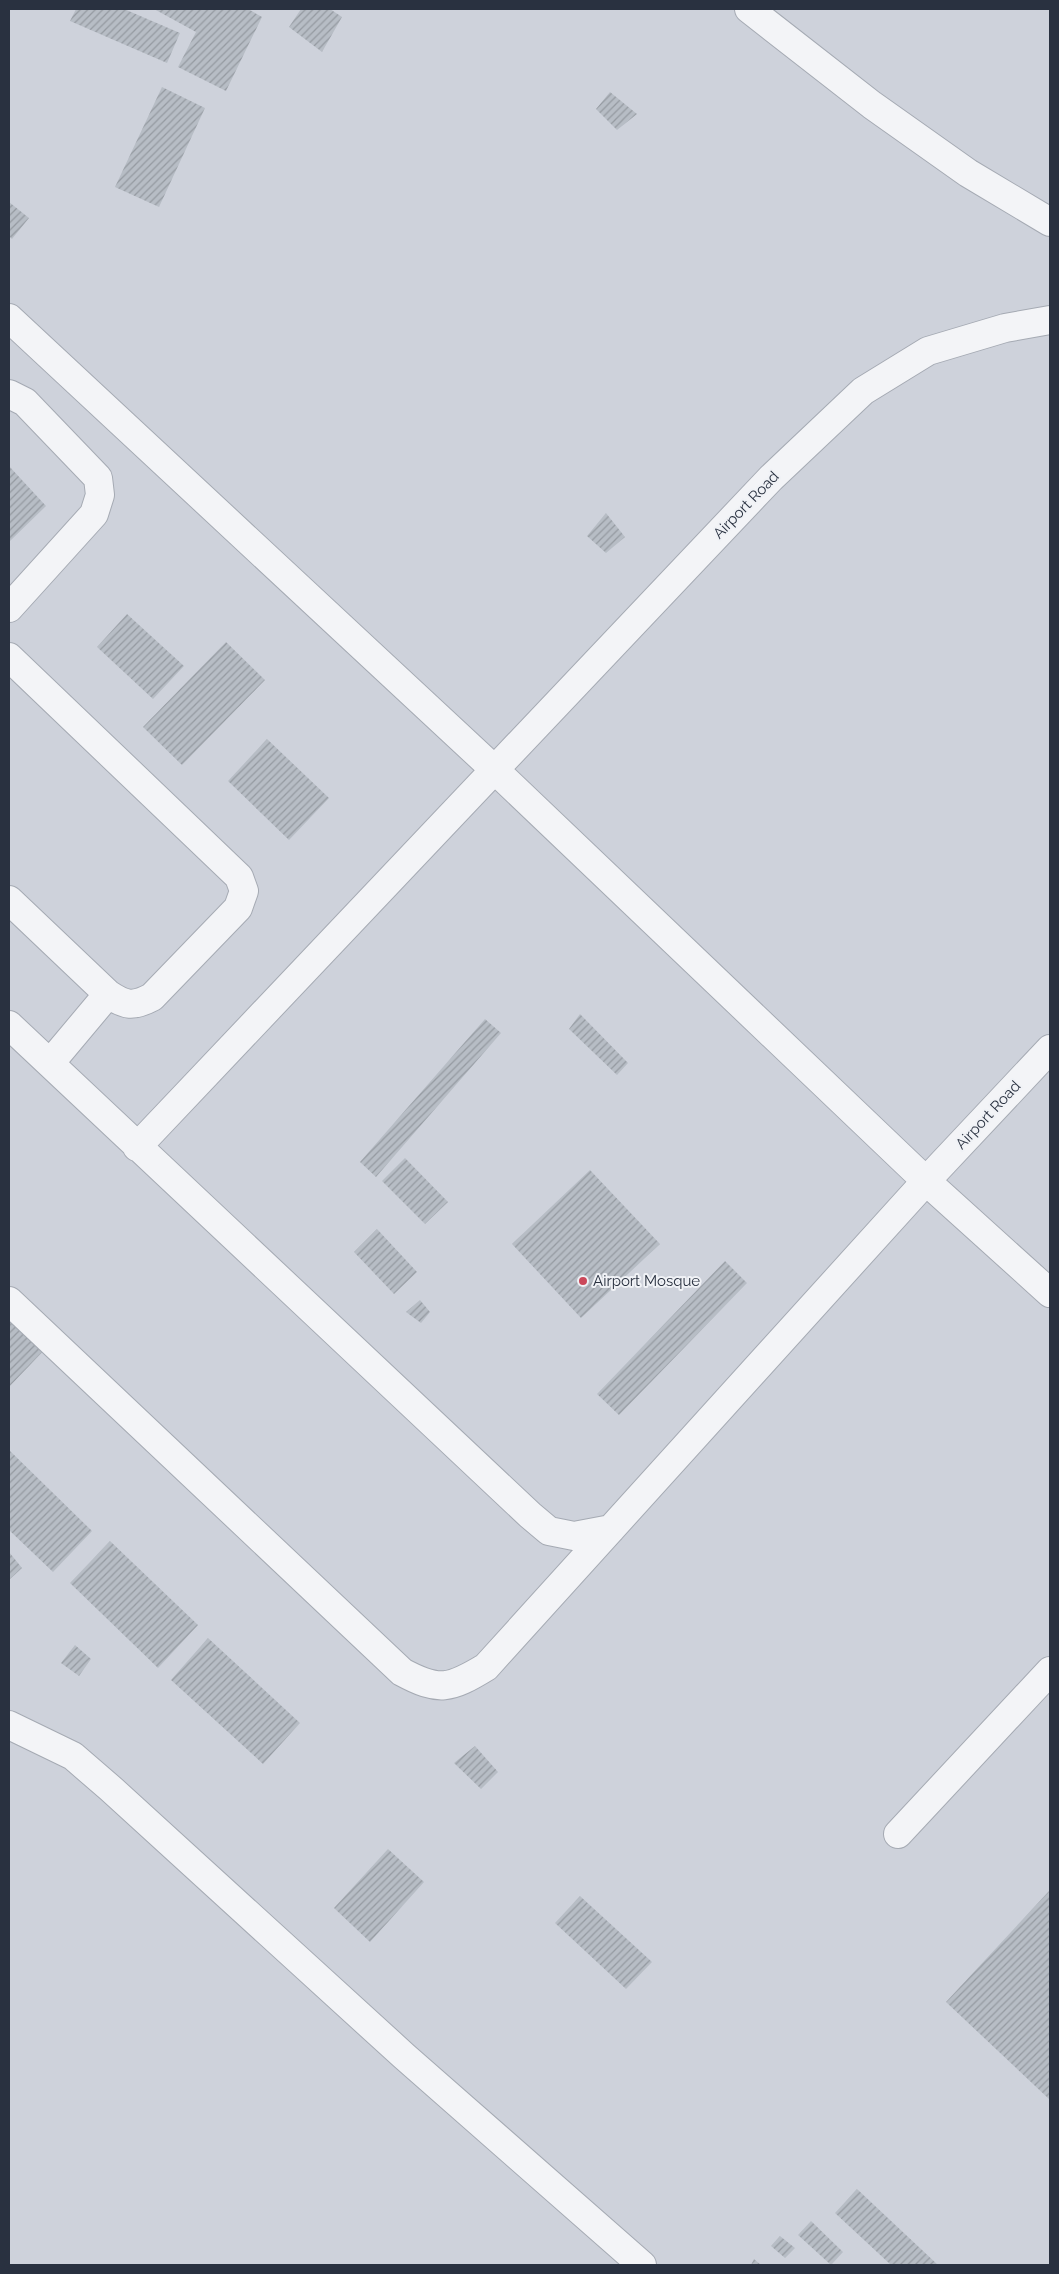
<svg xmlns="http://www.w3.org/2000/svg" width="1059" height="2274" viewBox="0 0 1059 2274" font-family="Raleway,sans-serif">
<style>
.built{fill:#ced2db}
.building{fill:url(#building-hatch)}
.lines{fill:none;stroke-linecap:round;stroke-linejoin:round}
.minor-casing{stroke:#a5aab3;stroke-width:30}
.minor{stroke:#f3f4f7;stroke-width:28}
.poi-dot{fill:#cb485a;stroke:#f0f2f6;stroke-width:2}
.labels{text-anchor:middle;stroke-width:4;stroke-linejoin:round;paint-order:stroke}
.street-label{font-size:15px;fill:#293140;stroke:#f0f2f6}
.poi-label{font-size:15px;fill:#293140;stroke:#f0f2f6;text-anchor:start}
</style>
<defs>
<pattern id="building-hatch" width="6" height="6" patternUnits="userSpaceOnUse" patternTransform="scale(1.25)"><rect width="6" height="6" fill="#b7bdc5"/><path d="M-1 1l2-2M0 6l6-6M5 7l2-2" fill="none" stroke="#959aa1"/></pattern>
</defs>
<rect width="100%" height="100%" fill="#e0e3e9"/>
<!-- built -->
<path class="built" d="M9,9H1050V2265H9Z"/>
<!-- building -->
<path class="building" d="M76,9H124L180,33L167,63L70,21Z
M154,9H248L262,17L226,91L178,67L196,32Z
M301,9H330L342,17L322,52L289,27Z
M162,87L205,108L159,207L115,187Z
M610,92L637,114L617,130L596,109Z
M9,202L29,218L12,239L9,236Z
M9,466L46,506L9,542Z
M606,513L625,537L606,553L587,536Z
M127,614L184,666L153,699L97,647Z
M226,642L265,680L182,765L143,727Z
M267,739L329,798L289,840L228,781Z
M580,1014L628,1063L617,1075L569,1029Z
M485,1019L501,1033L376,1177L360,1162Z
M405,1158L448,1202L425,1224L382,1181Z
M590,1170L660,1244L581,1318L512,1244Z
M377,1229L417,1272L394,1294L354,1252Z
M725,1261L747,1283L619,1415L597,1394Z
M420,1300L430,1312L421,1323L406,1312Z
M9,1308L49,1345L9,1387Z
M9,1450L92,1531L53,1572L9,1530Z
M110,1541L198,1625L158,1668L70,1583Z
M9,1552L22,1568L9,1580Z
M208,1638L300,1723L263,1764L171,1680Z
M75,1645L91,1659L79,1676L61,1663Z
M475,1746L498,1772L481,1789L454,1763Z
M388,1849L424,1882L370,1942L334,1908Z
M1050,1890V2100L946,2002Z
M580,1896L652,1962L626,1989L555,1923Z
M857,2189L938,2265H891L835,2213Z
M811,2221L843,2252L831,2265L798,2235Z
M780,2236L795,2248L785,2258L771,2246Z
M754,2259L761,2265H751Z"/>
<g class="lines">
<!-- minor casing -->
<g class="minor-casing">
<path id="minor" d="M749,9L872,105L968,173L1050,222
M9,318L496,771L926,1181L1050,1293
M9,394L25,402L98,478L100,495L94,514L9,608
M9,657L239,877L244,891L238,908L152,997C133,1007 126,1006 108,994L9,900
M9,1025L530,1515L549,1531L574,1536L611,1529
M51,1062L108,994
M137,1147L771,478L863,391L928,351L1005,328L1050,320
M9,1301L402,1672C439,1692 450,1689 486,1667L926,1181L1050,1049
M9,1725L73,1756L110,1788L404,2056L642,2265
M898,1834L1050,1671"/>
</g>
<!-- minor -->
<use href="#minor" class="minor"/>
</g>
<!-- markers -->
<circle class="poi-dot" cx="583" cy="1281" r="5"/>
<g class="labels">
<!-- street labels -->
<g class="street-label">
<text transform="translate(746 505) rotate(-46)" y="5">Airport Road</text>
<text transform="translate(988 1115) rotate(-47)" y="5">Airport Road</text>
</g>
<!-- poi labels -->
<g class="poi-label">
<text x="593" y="1286">Airport Mosque</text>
</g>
</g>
<!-- border -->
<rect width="1059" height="2274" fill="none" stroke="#293140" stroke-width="20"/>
</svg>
